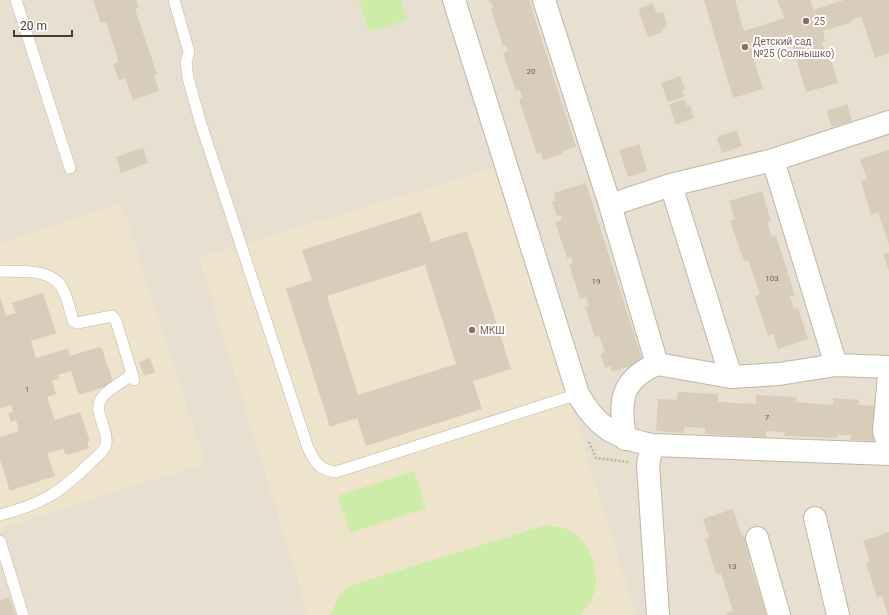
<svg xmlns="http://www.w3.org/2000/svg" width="889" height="615" viewBox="0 0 889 615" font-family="Roboto,sans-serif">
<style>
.residential{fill:#e7e0d0}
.education{fill:#eee4cb}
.green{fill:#cdeca7}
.building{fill:#d8ccba;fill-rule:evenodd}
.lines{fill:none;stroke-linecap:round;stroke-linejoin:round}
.lane-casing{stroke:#bfb6a4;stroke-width:12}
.street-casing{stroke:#bfb6a4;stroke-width:24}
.path{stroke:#c2b294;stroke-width:2.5;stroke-dasharray:2 2;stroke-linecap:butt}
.lane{stroke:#fff;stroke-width:11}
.street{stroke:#fff;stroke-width:22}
.education-dot{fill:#8d6e63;stroke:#fff;stroke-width:1.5}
.labels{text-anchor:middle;stroke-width:4;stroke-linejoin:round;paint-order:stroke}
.number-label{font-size:8px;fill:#6a6254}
.education-label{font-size:10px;fill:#785e54;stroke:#fff;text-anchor:start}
</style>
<rect width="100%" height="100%" fill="#f3eee2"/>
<!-- residential -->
<path class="residential" d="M0,0H889V615H0Z"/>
<!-- education -->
<path class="education" d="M498,167L636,615H304L307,610L199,258Z
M122,204L205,463L0,528V243Z"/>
<!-- green -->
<path class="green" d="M359,0H401L407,20L369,32Z
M414,471L426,508L350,533L338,496Z
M547,525C554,527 564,527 571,531C592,543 602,578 592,600C589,605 584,610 581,615H331L340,593L355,584Z"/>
<!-- building -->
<path class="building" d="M93,0H136L139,7L135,9L157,74L154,75L159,91L133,100L125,78L119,80L113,64L119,62L106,22L101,23Z
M489,0H529L576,147L562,151V154L543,160L541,153L537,154L519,99L522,98L520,90L516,91L503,53L508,51L506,45L503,46L491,9L494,8L492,3H490Z
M704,0H735L744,31L785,18L777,0H810L813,10L844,0H889V53L875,58L861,16L853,19L850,23L823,31L825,41L822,42L826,55L829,53L838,83L806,92L791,42L752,53L763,89L733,98Z
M652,3L657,13L661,12L664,14L667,23L665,28L662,29L663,32L648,37L639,12L640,8Z
M680,76L685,89L682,90L684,97L668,102L661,83Z
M684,99L687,106L690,105L694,118L676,125L669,105Z
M847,104L852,121L832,127L827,113L829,110Z
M737,130L742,146L722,153L717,139L719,136Z
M639,144L647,171L628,177L619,150Z
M143,148L148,163L121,173L116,157Z
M889,150V245L878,212L871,215L861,181L867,179L860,159Z
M586,183L643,362L612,372L610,366L605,368L601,354L605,352L599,336L595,337L585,307L589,306L586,297L580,299L569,264L573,262L571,257L567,258L555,222L562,220L560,215L557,216L552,202L556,201L554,193Z
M762,191L771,221L767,222L772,237L776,236L795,295L790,297L794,309L798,308L808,339L778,349L773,334L768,336L755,296L760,294L748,260L744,261L730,221L735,219L729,201Z
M421,212L431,242L467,231L511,369L473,381L482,409L366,446L357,418L330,427L286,289L312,280L302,250ZM425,265L456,364L358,395L327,296Z
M889,253V271L883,254Z
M43,293L56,333L31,341L36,358L66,349H68L70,356L99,347L102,349L114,384L79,395L71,371L58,375L59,379L52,381L56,394L47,397L55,420L80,412L90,441L87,442L89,448L68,455L65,453L63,449L47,453L55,476L10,491L0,460V437L19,431L16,420L11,422L8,413L13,412L11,405L0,409V298L6,316L16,313L12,303Z
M150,358L155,372L144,376L139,362Z
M678,392L718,394V402L756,404V395L797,397L796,402L833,405V398L859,400L858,405L877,406L875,441L850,440L851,435H837V438L784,436L785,432L766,431V437L705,434V428L685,427L683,433L656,431L658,399L677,400Z
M733,509L742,536L744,535L751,558L749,559L765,609H767L769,615H727L726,613L733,611L721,573L716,574L705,539L709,538L703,519Z
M889,532V615H888L882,596L877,597L866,563L870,561L863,541Z
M9,597L16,615H0V600Z"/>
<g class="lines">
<!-- lane casing -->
<g class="lane-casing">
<path id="lane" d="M16,0L70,168
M174,0L189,52L186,63L188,78L200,121L308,448C315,462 319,470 336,472L578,394
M0,271C19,272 49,268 61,286C67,295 70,310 73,321L77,323L112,316L116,321L134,380
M0,515C42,504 60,493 91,462C96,458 105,450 106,444C109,430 93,413 101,399C107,388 123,384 131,374
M0,541L23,615"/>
</g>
<!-- street casing -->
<g class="street-casing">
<path id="street" d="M454,0L578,394C597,428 615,437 652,445L889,454
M544,0L610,205L657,364L731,377L779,374L836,365L889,367
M773,160L836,365
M671,185L731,377
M610,205L671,185L773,160L889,122
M889,375L884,431L889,446
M625,439C620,403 618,381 657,364
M652,445L648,465L658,615
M815,518L838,615
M757,538L779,615"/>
</g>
<!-- path -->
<path class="path" d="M589,442L596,458L629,462"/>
<!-- lane -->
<use href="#lane" class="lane"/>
<!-- street -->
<use href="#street" class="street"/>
</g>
<!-- markers -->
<g class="education-dot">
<circle cx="806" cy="21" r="4"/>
<circle cx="745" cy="47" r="4"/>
<circle cx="472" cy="330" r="4"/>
</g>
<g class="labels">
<!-- number labels -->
<g class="number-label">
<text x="531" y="74">20</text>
<text x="772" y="281">103</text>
<text x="596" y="284">19</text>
<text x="27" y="392">1</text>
<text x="767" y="420">7</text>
<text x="732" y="569">13</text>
</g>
<!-- education labels -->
<g class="education-label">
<text x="814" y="25">25</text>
<text x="753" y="45">Детский сад<tspan x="753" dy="12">№25 (Солнышко)</tspan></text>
<text x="480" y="334">МКШ</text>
</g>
</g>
<!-- scale -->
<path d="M14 30v6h58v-6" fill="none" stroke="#453e32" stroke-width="2"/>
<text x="20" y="30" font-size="12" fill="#453e32" stroke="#ffffff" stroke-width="3" paint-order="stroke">20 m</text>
</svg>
